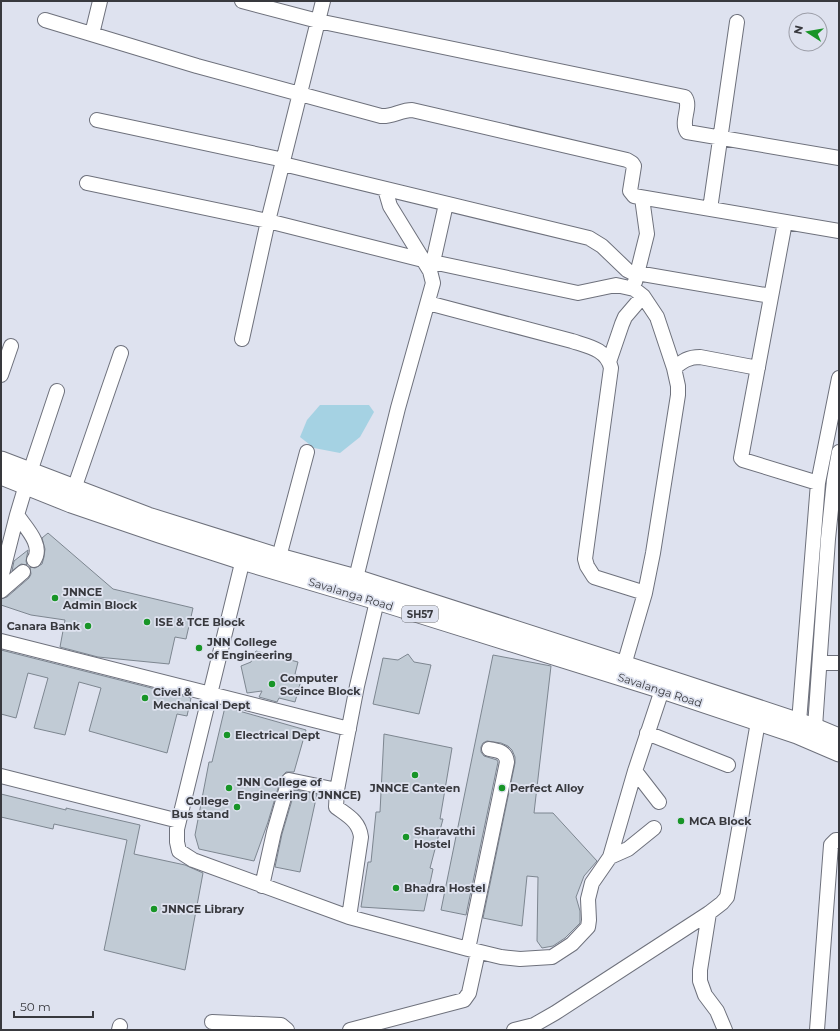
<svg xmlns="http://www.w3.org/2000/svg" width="840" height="1031" viewBox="0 0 840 1031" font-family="Montserrat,sans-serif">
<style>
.water{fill:#a5d2e3}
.building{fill:#c1cbd5;stroke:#7d8690}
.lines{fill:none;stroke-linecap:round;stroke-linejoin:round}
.minor-casing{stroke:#6e717c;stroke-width:16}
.major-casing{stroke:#6e717c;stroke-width:19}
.minor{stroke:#fff;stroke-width:14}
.major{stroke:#fff;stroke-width:17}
.poi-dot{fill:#189527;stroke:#dee2ef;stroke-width:1.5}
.labels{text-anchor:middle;stroke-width:3.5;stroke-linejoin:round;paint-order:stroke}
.shield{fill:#dee2ef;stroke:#6a6c73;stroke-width:1}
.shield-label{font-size:10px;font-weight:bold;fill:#38393e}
.poi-label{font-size:11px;font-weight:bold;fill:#38393e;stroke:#dee2ef;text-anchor:start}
.street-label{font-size:11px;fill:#38393e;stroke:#dee2ef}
</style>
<rect width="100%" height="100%" fill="#dee2ef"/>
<!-- water -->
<path class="water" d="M320,405H369L374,412L360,437L340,453L314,448L300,437L307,420Z"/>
<!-- building -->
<path class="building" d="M48,533L113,589L193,608L186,639L175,637L169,664L98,657L60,647L65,620L31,615L1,605V599L7,597L29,578L31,574L30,567L35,568L42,564L44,557L45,549L42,538Z
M28,550L26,561L27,565L21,564L12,571L14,561Z
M1,650L191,698L187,716L177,714L167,753L89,731L101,688L79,682L65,735L34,728L48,678L28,673L16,718L1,714Z
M256,651L298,662L295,674L302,677L295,702L279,698L277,702L259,697L262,691L247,693L241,666L251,662Z
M408,654L414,662L431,665L419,714L373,704L383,658L398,660Z
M493,655L551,666L534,813H553L597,861L584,876L576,897L580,911V923L565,938L553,946L542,948L537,941L538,877L527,876L522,926L483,918L515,763V757L512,750L508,746L501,743L487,741L483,743L481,747V752L484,756L497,760L498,762L466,915L441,910Z
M225,707L306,730L294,772H286L281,778L268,822L254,861L199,849L195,835L209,762H212Z
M384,734L452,748L440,819H443L430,868L433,869L424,911L361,907L368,862H371L376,812H380Z
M295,790L317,794L300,872L275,867L282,834Z
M1,794L66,810V808L140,825L134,854L185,865L203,873L185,970L104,950L127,840L54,824L53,829L1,817Z"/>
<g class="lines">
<!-- minor casing -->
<g class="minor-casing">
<path id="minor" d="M242,1L318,21L685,97C692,107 680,121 687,132L839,158
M45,20L197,66L381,116C392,117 401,110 412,110L627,160L632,163L634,166L630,191L634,196L839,231
M92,34L100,1
M97,120L284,160
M283,164L589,238L602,246L627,270L631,272L771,296
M87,183L268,221L423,260L578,293L616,285L634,289L643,296L657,317L674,368L678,386V395L653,553L645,593L624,665
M710,209L737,22
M785,222L741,458L743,460L818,483
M433,262L446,204
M635,282L647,234L642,198
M428,303L572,341C587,346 607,349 611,368L585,559L587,566L594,577L645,593
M242,339L268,221L323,1
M609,362L622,324L625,317L643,296
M674,368C683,361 688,357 700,357L758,368
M1,375L11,346
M30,472L57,391
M74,489L121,353
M17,515C25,527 44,545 34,560
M245,551L177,829V842L179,851L193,860L349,917L361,837C359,821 348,816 336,807L337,790L357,686L377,601
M279,557L307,452
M1,578L17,515L26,485
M356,578L398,408L433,283L430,271L390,206L385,189
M1,591L23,572
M1,641L349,729
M820,663H839
M797,731L799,722L818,483L839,378
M647,733L728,765
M813,736L815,727L828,539L834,480L839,452
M635,771L659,802
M1,776L179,821
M610,857L628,849L654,828
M262,886L274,832L289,780L337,790
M709,913L700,970V981L705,995L717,1011L725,1030
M349,917L468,949L501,957L520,959L552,957L572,944L588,927L589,920L588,899L592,883L610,857L635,771L665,681
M468,949L507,762C506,751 498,751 489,749
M212,1022L281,1025L287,1030
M119,1030L120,1026
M350,1030L464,1000L469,993L478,952
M514,1030L534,1025L555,1013L709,913L722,903L727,897L758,722
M817,1030L831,845L836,840H839"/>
</g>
<!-- major casing -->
<g class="major-casing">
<path id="major" d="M1,460L148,516L279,557L356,578L682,683L815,727L839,737
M1,476L71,504L159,534L242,561L377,601L662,690L797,735L839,753"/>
</g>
<!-- minor -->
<use href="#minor" class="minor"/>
<!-- major -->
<use href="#major" class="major"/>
</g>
<!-- markers -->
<g class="poi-dot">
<circle cx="55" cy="598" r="4"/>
<circle cx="147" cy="622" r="4"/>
<circle cx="88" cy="626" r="4"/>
<circle cx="199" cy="648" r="4"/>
<circle cx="272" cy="684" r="4"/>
<circle cx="145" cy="698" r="4"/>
<circle cx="227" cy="735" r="4"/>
<circle cx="415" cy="775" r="4"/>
<circle cx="229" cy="788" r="4"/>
<circle cx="502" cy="788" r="4"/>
<circle cx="237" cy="807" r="4"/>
<circle cx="681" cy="821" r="4"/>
<circle cx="406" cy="837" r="4"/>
<circle cx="396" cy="888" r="4"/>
<circle cx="154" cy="909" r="4"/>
</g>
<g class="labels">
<!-- shield labels -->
<rect class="shield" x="402" y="606" width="36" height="16" rx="3"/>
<g class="shield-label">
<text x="420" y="618">SH57</text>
</g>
<!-- poi labels -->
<g class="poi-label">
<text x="63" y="596">JNNCE<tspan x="63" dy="13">Admin Block</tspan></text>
<text x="155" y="626">ISE &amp; TCE Block</text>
<text x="80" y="630" text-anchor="end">Canara Bank</text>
<text x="207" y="646">JNN College<tspan x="207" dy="13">of Engineering</tspan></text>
<text x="280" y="682">Computer<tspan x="280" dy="13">Sceince Block</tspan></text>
<text x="153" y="696">Civel &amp;<tspan x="153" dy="13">Mechanical Dept</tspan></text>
<text x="235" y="739">Electrical Dept</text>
<text x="237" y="786">JNN College of<tspan x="237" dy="13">Engineering ( JNNCE)</tspan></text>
<text x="415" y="792" text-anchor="middle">JNNCE Canteen</text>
<text x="510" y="792">Perfect Alloy</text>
<text x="229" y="805" text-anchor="end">College<tspan x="229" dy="13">Bus stand</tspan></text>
<text x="689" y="825">MCA Block</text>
<text x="414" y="835">Sharavathi<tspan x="414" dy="13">Hostel</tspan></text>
<text x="404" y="892">Bhadra Hostel</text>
<text x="162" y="913">JNNCE Library</text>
</g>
<!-- street labels -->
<g class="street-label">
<text transform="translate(351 594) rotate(17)" y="4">Savalanga Road</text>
<text transform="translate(660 690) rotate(18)" y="4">Savalanga Road</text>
</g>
</g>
<!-- border -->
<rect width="840" height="1031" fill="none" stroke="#38393e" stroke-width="4"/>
<!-- north arrow -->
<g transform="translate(808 32) rotate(282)"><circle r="19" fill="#dee2ef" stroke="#9c9ea8"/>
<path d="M0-3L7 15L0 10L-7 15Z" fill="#189527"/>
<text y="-6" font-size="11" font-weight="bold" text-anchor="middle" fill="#38393e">N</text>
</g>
<!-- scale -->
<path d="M14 1011v6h79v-6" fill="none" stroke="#38393e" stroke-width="2"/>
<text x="20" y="1011" font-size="12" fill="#38393e" stroke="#dee2ef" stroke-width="3" paint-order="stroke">50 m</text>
</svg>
